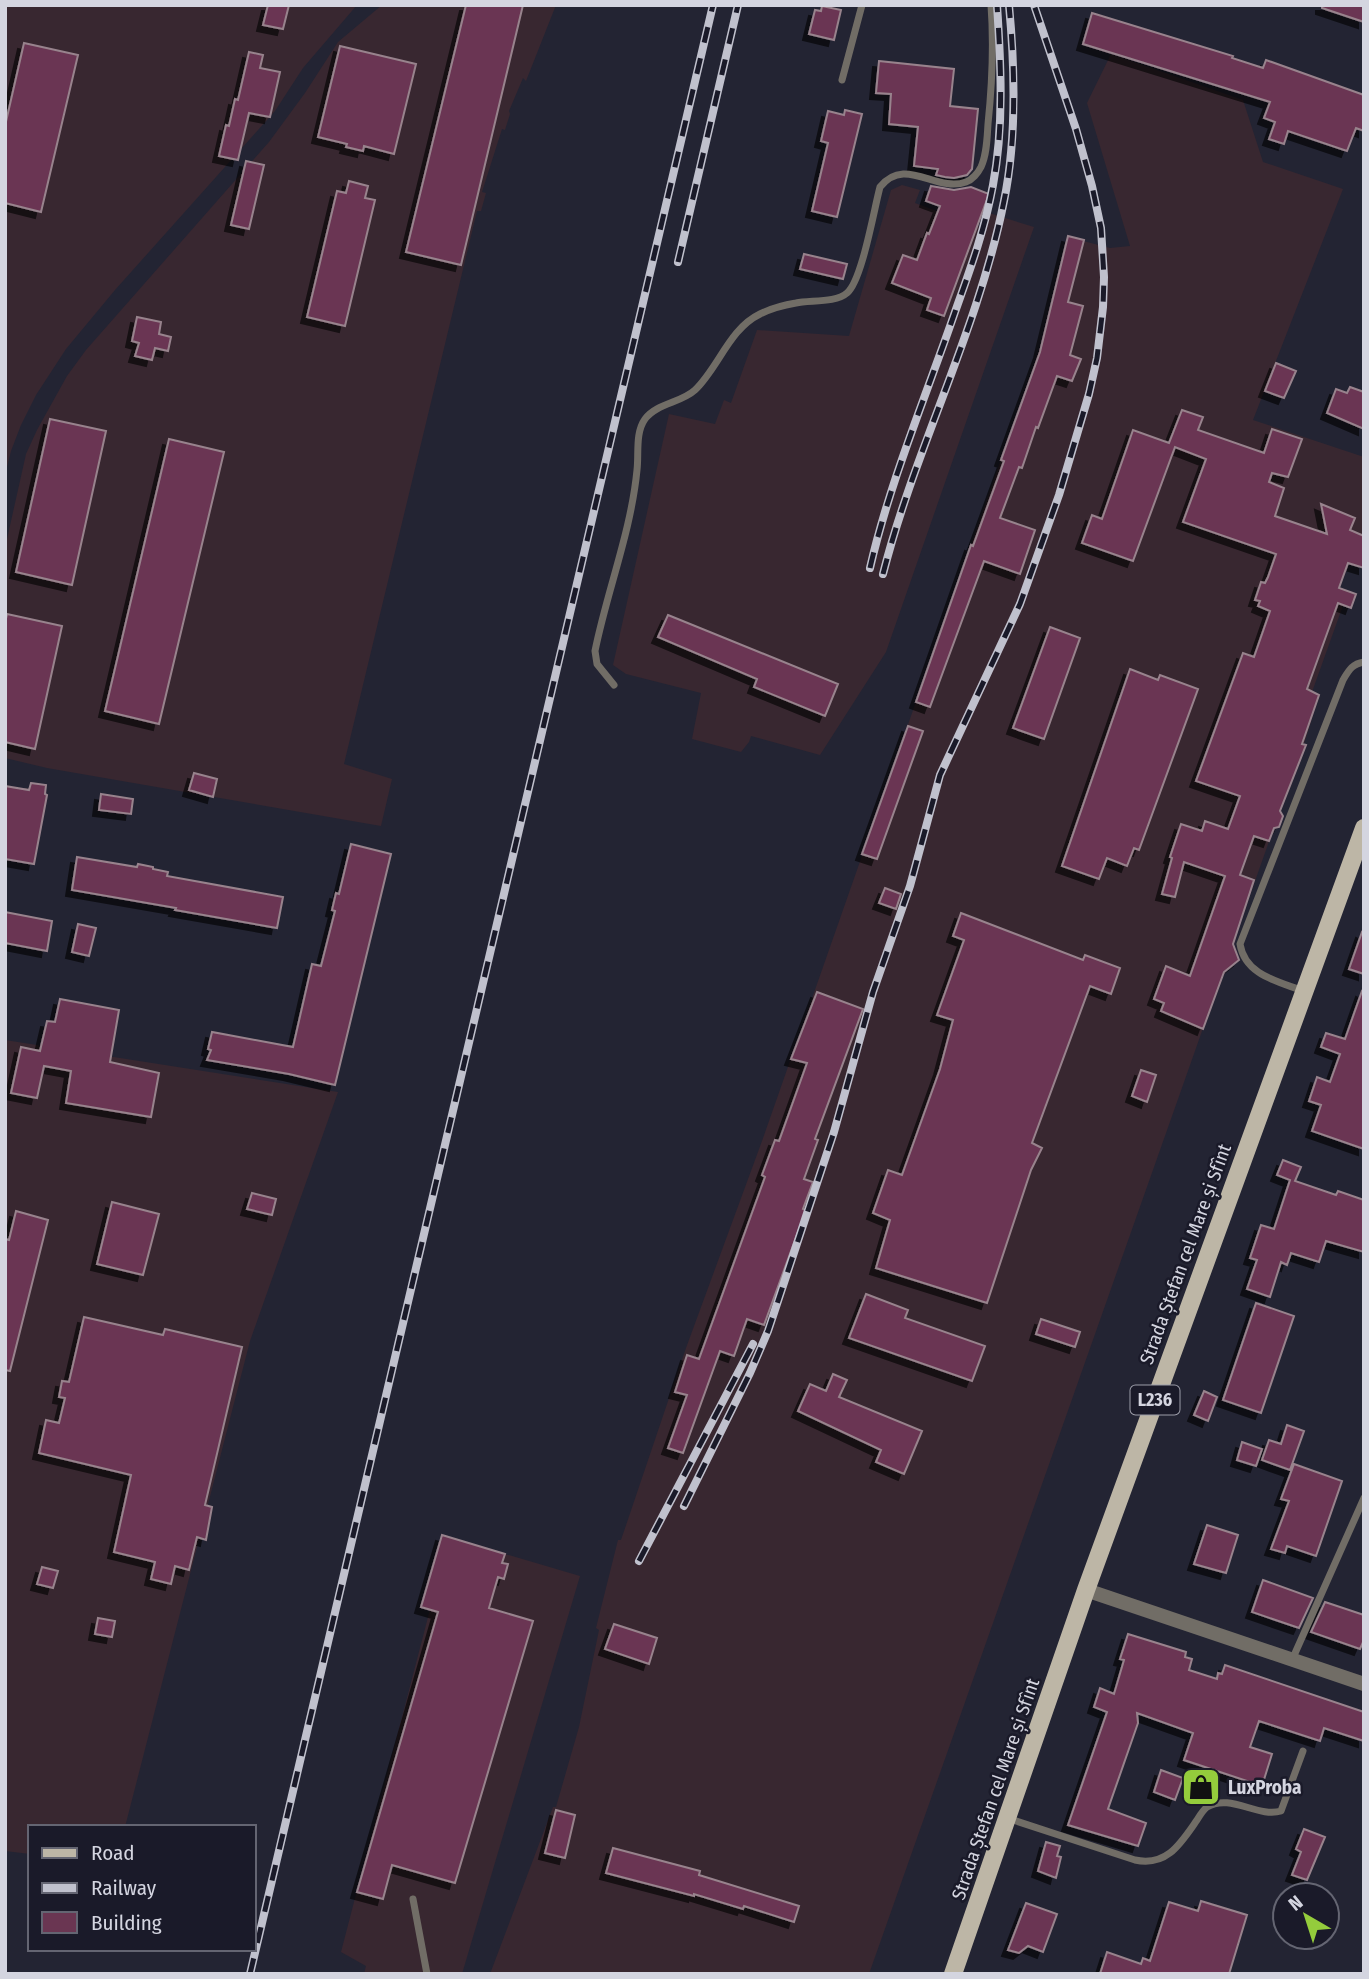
<svg xmlns="http://www.w3.org/2000/svg" width="1369" height="1979" viewBox="0 0 1369 1979" font-family="'Fira Sans Condensed',sans-serif">
<style>
.industrial{fill:#382730}
.building{fill:#6a3652;stroke:#98838d;stroke-width:2;filter:url(#shadow)}
.lines{fill:none;stroke-linecap:round;stroke-linejoin:round}
.service{stroke:#716d66;stroke-width:7}
.minor{stroke:#716d66;stroke-width:14}
.primary{stroke:#bdb6a6;stroke-width:18}
.rail-casing{stroke:#c0c1cd;stroke-width:8}
.rail{stroke:#1a1a29;stroke-width:5;stroke-dasharray:16;stroke-linecap:butt}
.labels{text-anchor:middle;stroke-width:5;stroke-linejoin:round;paint-order:stroke}
.shield{fill:#1a1a29;stroke:#9c9da9;stroke-width:2}
.shield-label{font-size:18px;font-weight:bold;fill:#d4d5e0}
.street-label{font-size:19px;fill:#d4d5e0;stroke:#1a1a29}
.poi-label{font-size:19px;font-weight:bold;fill:#d4d5e0;stroke:#1a1a29;text-anchor:start}
</style>
<defs>
<filter id="shadow"><feDropShadow dx="-6" dy="6" stdDeviation="0" flood-color="#0009"/></filter>
</defs>
<rect width="100%" height="100%" fill="#232433"/>
<!-- industrial -->
<path class="industrial" d="M5,5H357L303,68L275,111L115,290L66,349L36,395L21,425L11,451L5,475Z
M382,5H556L526,81L523,78L509,111L510,114L505,130L502,129L482,192L486,193L481,211H477L344,764L392,779L381,826L47,768L5,758V548L26,454L37,430L67,376L86,350L269,142L305,93L338,42Z
M1111,54L1243,100L1263,162L1343,189L1253,420L1364,457V538L1268,578L1346,597L1312,692L1319,696L1304,744L1269,730L1290,782L869,1974H490L553,1807H556L579,1727L599,1630L596,1628L618,1540H621L686,1348L762,1141L1040,348L1068,237L1110,248L1130,246L1087,103Z
M902,185L920,190L915,203L980,227L986,212L1034,227L886,652L820,755L751,736L749,742L741,752L692,739L701,693L626,674L613,665L669,414L715,424L724,400L731,403L757,330L849,336L891,190Z
M5,1040L338,1092L250,1341L125,1827H30V1854L5,1851Z
M444,1536L580,1576L462,1974H364L366,1966L341,1952L434,1594Z"/>
<!-- building -->
<path class="building" d="M268,5H289L283,29L263,25Z
M466,5H523L461,265L406,252Z
M1322,5H1364V22L1322,8Z
M822,6L841,10L834,40L809,34L815,10L821,11Z
M1092,13L1233,56L1232,58L1263,68L1266,60L1364,95V131L1356,128L1347,151L1288,131L1284,144L1269,139L1275,122L1264,118L1270,102L1083,44Z
M24,43L78,55L41,212L5,203V126Z
M340,46L416,64L394,154L364,146L363,151L346,147L347,144L318,137Z
M249,52L263,55L260,68L280,72L270,117L249,113L238,160L219,156L226,125L229,126L235,99L238,100Z
M879,61L954,69L950,106L978,109L972,169L967,175L954,178L945,177L936,175L938,169L914,166L918,127L889,124L891,94L876,93Z
M845,110L862,114L837,217L812,211L828,143L821,141L828,111L844,115Z
M246,161L264,165L249,229L231,225Z
M349,181L368,186L365,198L375,200L345,326L307,317L337,191L346,193Z
M931,186L954,190L971,187L989,194L944,316L927,310L931,298L892,283L903,255L917,260L927,233L929,234L940,206L926,201Z
M1068,236L1084,240L1068,302L1083,306L1070,355L1081,359L1072,381L1057,376L1038,428L1036,427L1022,468L1019,467L1000,518L1035,530L1020,574L984,561L930,707L916,702L971,545L973,546L1004,461L1001,460L1040,352Z
M804,254L847,264L843,279L800,269Z
M137,317L161,322L159,334L171,337L168,351L155,348L152,360L135,356L139,343L132,341Z
M1276,363L1296,371L1284,398L1265,391Z
M1350,387L1364,392V429L1327,413L1336,389L1347,393Z
M1182,410L1203,417L1198,430L1264,453L1272,429L1302,439L1288,477L1272,473L1269,482L1284,488L1275,516L1327,534L1321,504L1355,518L1350,530L1364,536V568L1348,563L1339,588L1356,594L1351,608L1338,603L1307,689L1319,695L1302,744L1306,745L1280,811L1283,816L1279,827L1274,828L1269,841L1254,836L1240,875L1254,880L1233,944L1239,960L1224,972L1203,1029L1161,1011L1164,1003L1154,999L1166,966L1190,976L1225,876L1184,862L1175,897L1162,894L1172,858L1170,857L1181,824L1202,831L1205,821L1228,829L1240,796L1196,781L1243,653L1254,657L1270,611L1258,606L1260,601L1255,600L1261,582L1265,583L1268,577L1276,554L1183,522L1206,459L1175,447L1133,561L1082,543L1092,515L1102,519L1133,430L1169,443Z
M50,419L106,431L72,585L16,572Z
M169,439L224,452L159,724L105,711Z
M7,614L62,626L35,749L5,742V623Z
M668,615L838,684L825,716L754,687L757,679L658,637Z
M1050,627L1080,638L1044,739L1013,728Z
M1130,669L1158,680L1160,675L1198,689L1139,850L1134,848L1127,866L1107,858L1099,879L1062,866Z
M908,726L923,731L877,859L862,854Z
M194,773L217,779L213,797L189,790Z
M31,783L46,785L45,794L47,795L34,864L5,859V786L29,790Z
M101,794L133,799L131,814L99,810Z
M351,844L391,854L335,1085L289,1074L207,1060L211,1050L208,1049L212,1032L293,1047L312,964L321,966L335,911L332,910L336,893L339,894Z
M77,857L137,867L138,864L153,867V869L168,872L167,876L283,897L277,928L175,910L176,908L72,890Z
M885,888L901,894L896,909L879,903Z
M5,912L52,921L47,951L5,943Z
M961,913L1083,960L1085,955L1120,968L1111,994L1090,986L1032,1143L1042,1148L1031,1170L987,1303L876,1268L890,1220L873,1213L888,1170L902,1175L940,1069L953,1020L937,1015L964,940L953,936Z
M78,924L96,928L89,956L72,952Z
M1362,932L1364,933V974L1349,969Z
M1362,991L1364,992V1149L1312,1131L1321,1105L1309,1101L1317,1077L1330,1082L1340,1054L1321,1047L1326,1033L1345,1039Z
M817,992L863,1009L815,1139L818,1140L804,1179L813,1182L803,1209L806,1210L764,1325L747,1319L734,1356L720,1351L683,1453L668,1448L687,1395L675,1392L687,1355L699,1359L765,1177L762,1175L775,1140L779,1141L807,1063L791,1059Z
M60,999L119,1010L110,1062L159,1073L151,1117L66,1103L71,1071L44,1066L37,1098L11,1093L21,1047L40,1051L47,1021L55,1022Z
M1141,1070L1156,1075L1147,1102L1132,1096Z
M1283,1160L1301,1167L1295,1181L1336,1195L1338,1191L1364,1200V1252L1326,1241L1319,1262L1291,1253L1287,1265L1281,1262L1270,1297L1247,1289L1257,1260L1250,1258L1261,1225L1274,1229L1290,1180L1277,1175Z
M252,1193L276,1199L272,1215L247,1209Z
M112,1202L159,1214L143,1275L97,1264Z
M16,1211L48,1220L10,1371L5,1370V1239L9,1240Z
M866,1294L908,1310L905,1318L985,1346L972,1381L849,1338Z
M1256,1303L1294,1316L1261,1413L1223,1400Z
M84,1317L163,1335L165,1329L242,1347L205,1505L212,1507L206,1540L197,1537L189,1570L175,1566L171,1584L151,1579L155,1562L114,1552L131,1475L39,1453L46,1420L59,1423L65,1398L59,1397L62,1381L69,1382Z
M1041,1319L1080,1332L1075,1347L1036,1334Z
M833,1374L847,1380L839,1397L922,1431L904,1474L876,1462L881,1450L798,1411L810,1384L826,1391Z
M1204,1391L1217,1397L1208,1421L1194,1415Z
M1287,1425L1304,1431L1290,1470L1262,1460L1269,1440L1281,1444Z
M1242,1442L1262,1449L1256,1466L1237,1460Z
M1294,1464L1342,1481L1316,1556L1287,1546L1285,1553L1271,1549L1289,1501L1281,1499Z
M1207,1525L1238,1535L1226,1573L1194,1564Z
M442,1535L505,1554L502,1563L508,1564L504,1579L498,1577L489,1608L533,1621L455,1883L392,1865L383,1899L357,1892L438,1612L421,1607Z
M42,1567L58,1571L53,1588L37,1584Z
M1263,1580L1313,1598L1299,1628L1252,1612Z
M1325,1602L1364,1615V1640L1360,1649L1311,1632Z
M98,1618L115,1621L112,1637L95,1634Z
M614,1624L657,1638L649,1664L605,1649Z
M1128,1634L1186,1652L1185,1657L1192,1659L1189,1670L1217,1679L1218,1673L1222,1674L1225,1665L1364,1712V1741L1324,1728L1320,1741L1259,1721L1250,1747L1272,1754L1262,1786L1184,1760L1193,1733L1137,1713L1138,1723L1108,1809L1146,1823L1138,1846L1068,1825L1107,1712L1094,1707L1100,1688L1114,1694L1124,1660L1120,1659Z
M1161,1770L1183,1778L1175,1800L1154,1792Z
M556,1810L575,1815L565,1858L545,1853Z
M1304,1829L1325,1837L1307,1880L1292,1875L1301,1852L1296,1849Z
M1046,1842L1060,1846L1057,1856L1061,1857L1056,1878L1038,1871Z
M613,1848L700,1871L699,1875L799,1906L794,1922L744,1906L743,1909L694,1894V1896L606,1873Z
M1201,1901L1247,1915L1229,1974H1100L1107,1952L1141,1964L1143,1958L1150,1961L1169,1902L1198,1911Z
M1026,1903L1057,1914L1043,1952L1028,1946L1019,1953L1008,1950Z"/>
<g class="lines">
<!-- service -->
<path class="service" d="M842,80L862,5
M614,685L597,664L595,651C607,591 631,532 637,470C639,454 635,433 645,419C657,403 681,403 695,390C719,367 729,329 760,314C770,309 784,305 796,303C810,300 836,303 847,293C862,281 874,209 880,187C905,155 936,193 966,182C972,180 978,173 981,167C987,154 987,138 988,124C992,85 994,45 991,5
M1303,991C1277,981 1245,975 1240,944L1343,680C1349,670 1352,664 1364,662
M1292,1660L1364,1498
M1007,1818L1135,1860C1167,1867 1181,1843 1197,1820C1200,1815 1203,1810 1207,1807C1230,1793 1258,1818 1281,1811L1303,1751
M413,1899L427,1974"/>
<!-- minor -->
<path class="minor" d="M1086,1590L1364,1684"/>
<!-- primary -->
<path class="primary" d="M953,1974L1086,1590L1364,828"/>
<!-- rail casing -->
<g class="rail-casing">
<path id="rail" d="M678,262L738,5
M870,568C890,481 926,396 955,312C970,270 985,229 993,185C1004,127 1001,64 997,5
M883,574C915,448 979,328 1004,201C1017,138 1015,69 1009,5
M684,1506L750,1373L768,1331L834,1132L873,992L910,886L940,775L1020,604L1059,495L1089,394L1097,358L1103,307L1104,277L1101,228L1092,186L1076,129L1034,5
M639,1561L753,1344
M250,1974L713,5"/>
</g>
<!-- rail -->
<use href="#rail" class="rail"/>
</g>
<!-- icons -->
<defs>
<g id="shop-square" transform="scale(2.0125)"><rect x="-9" y="-9" width="18" height="18" rx="4" fill="#94cc3c" stroke="#1a1a29"/><path d="M-5-2.5h2.3a2.7 3.5 0 0 1 5.4 0H5L5.5 6h-11ZM-1.5-2.5h3a1.5 2.3 0 0 0-3 0Z" fill="#111"/></g>
</defs>
<g fill-rule="evenodd">
<use href="#shop-square" x="1201" y="1787"/>
</g>
<g class="labels">
<!-- shield labels -->
<rect class="shield" x="1130.5" y="1385.5" width="49" height="29" rx="5"/>
<g class="shield-label">
<text x="1155" y="1406">L236</text>
</g>
<!-- street labels -->
<g class="street-label">
<text transform="translate(1185 1254) rotate(-70)" y="7">Strada Ștefan cel Mare și Sfînt</text>
<text transform="translate(995 1789) rotate(-71)" y="7">Strada Ștefan cel Mare și Sfînt</text>
</g>
<!-- poi labels -->
<g class="poi-label">
<text x="1228" y="1794">LuxProba</text>
</g>
</g>
<!-- border -->
<rect width="1369" height="1979" fill="none" stroke="#d4d5e0" stroke-width="14"/>
<!-- legend -->
<rect x="28" y="1825" width="228" height="126" fill="#1a1a29" stroke="#646572" stroke-width="2"/>
<rect x="42" y="1848" width="35" height="10" fill="#bdb6a6" stroke="#646572" stroke-width="2"/>
<text x="91" y="1860" font-size="21" fill="#d4d5e0">Road</text>
<rect x="42" y="1883" width="35" height="10" fill="#c0c1cd" stroke="#646572" stroke-width="2"/>
<text x="91" y="1895" font-size="21" fill="#d4d5e0">Railway</text>
<rect x="42" y="1912" width="35" height="21" fill="#6a3652" stroke="#646572" stroke-width="2"/>
<text x="91" y="1930" font-size="21" fill="#d4d5e0">Building</text>
<!-- north arrow -->
<g transform="translate(1306 1916) rotate(321)"><circle r="33" fill="#1a1a29" stroke="#646572" stroke-width="2"/>
<path d="M0-5L12 26L0 18L-12 26Z" fill="#94cc3c"/>
<text y="-10" font-size="19" font-weight="bold" text-anchor="middle" fill="#d4d5e0">N</text>
</g>
</svg>
